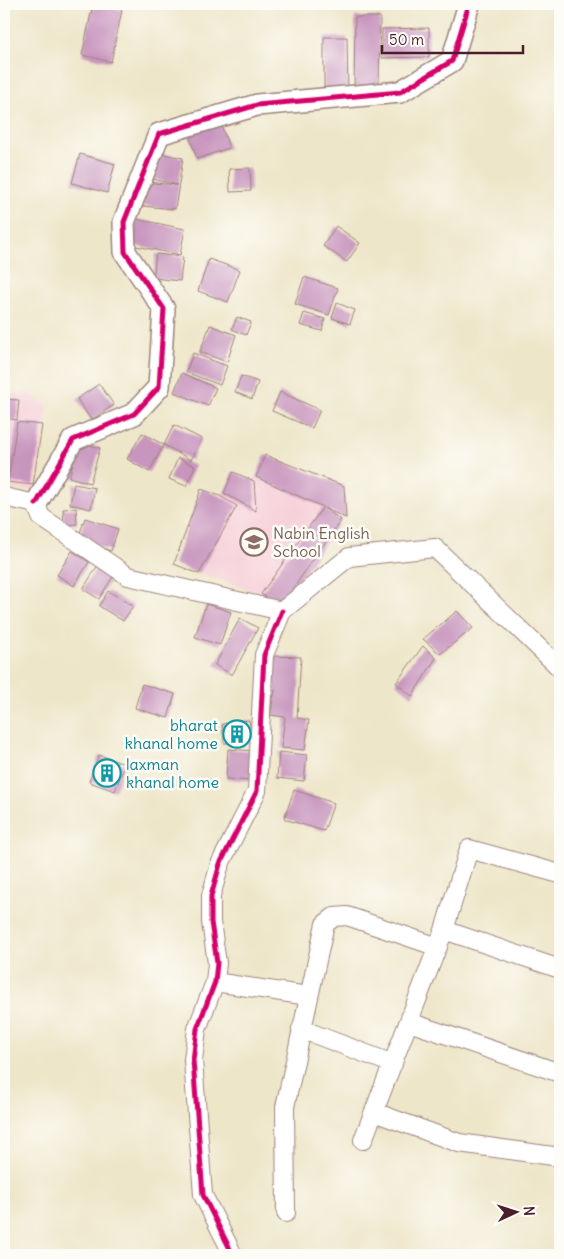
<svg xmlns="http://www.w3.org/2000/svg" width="564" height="1259" viewBox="0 0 564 1259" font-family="Delius,sans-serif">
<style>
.built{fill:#f6cfd8}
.building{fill:#c895be}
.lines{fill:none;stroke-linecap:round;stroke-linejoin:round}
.minor-casing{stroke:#9c827a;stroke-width:20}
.tertiary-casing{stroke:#9c827a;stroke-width:24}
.minor{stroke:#fff;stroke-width:18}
.tertiary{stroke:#fff;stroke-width:21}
.cycleway-casing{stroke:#fdfcf7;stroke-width:8}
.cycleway{stroke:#d6006c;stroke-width:5}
.labels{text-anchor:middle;stroke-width:5;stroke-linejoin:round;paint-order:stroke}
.education-label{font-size:16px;fill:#785e54;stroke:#fdfcf7;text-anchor:start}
.culture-label{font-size:16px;fill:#0d838f;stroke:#fdfcf7;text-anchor:end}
</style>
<rect width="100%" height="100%" fill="#fdfcf7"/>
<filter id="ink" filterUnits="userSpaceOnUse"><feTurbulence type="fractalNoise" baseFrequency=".02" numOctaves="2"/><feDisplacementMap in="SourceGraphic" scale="10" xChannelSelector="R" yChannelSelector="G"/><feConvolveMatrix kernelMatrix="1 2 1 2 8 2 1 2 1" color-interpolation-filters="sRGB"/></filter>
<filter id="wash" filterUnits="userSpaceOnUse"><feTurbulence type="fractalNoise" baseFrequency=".0096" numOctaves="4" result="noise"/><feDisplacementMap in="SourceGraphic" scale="20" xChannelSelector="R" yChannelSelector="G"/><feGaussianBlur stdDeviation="1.12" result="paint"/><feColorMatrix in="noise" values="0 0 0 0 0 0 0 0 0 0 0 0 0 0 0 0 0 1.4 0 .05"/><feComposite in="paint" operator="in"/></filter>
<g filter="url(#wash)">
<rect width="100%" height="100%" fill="#eee6c9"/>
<!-- built -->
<path class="built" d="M28,393L48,406L35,490L4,488V394Z
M265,455L344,486L341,520L280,607L261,594L174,564L201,489L220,496L224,493L233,472L254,481Z"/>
<g id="blocks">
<!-- building -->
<path class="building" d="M93,4L122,10L111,62L82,55Z
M355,17H380L379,92H354Z
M429,28V57L382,58V29Z
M324,37H347L348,92L324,93Z
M220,121L229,148L197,159L188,132Z
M159,153L183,158L175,209L142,206L144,182L177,185L153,179Z
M80,154L115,164L107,193L72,183Z
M250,168L251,191L230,192L229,169Z
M136,219L185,229L180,255L131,245Z
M336,226L360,243L347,262L323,246Z
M156,254L183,257L180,281L153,278Z
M209,259L240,270L228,302L198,291Z
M304,277L338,288L329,315L295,304Z
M337,303L355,310L350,324L332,318Z
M304,313L325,319L322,331L300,325Z
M237,317L251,322L246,335L232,329Z
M210,325L236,335L227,362L200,352Z
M193,353L227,366L220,385L186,372Z
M182,373L216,388L208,406L174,392Z
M241,376L258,382L252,399L235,392Z
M99,384L114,405L91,420L77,399Z
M280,392L320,410L312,428L272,411Z
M4,399L19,400L17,420L4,418Z
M17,422L42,425L33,485L8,482Z
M174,425L202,439L191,460L164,445Z
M142,433L164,445L149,472L127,459Z
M79,442L100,448L90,483L69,477Z
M265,455L344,486L346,518L324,508L341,520L280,607L261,594L323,507L256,477Z
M178,458L195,466L186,486L169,479Z
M233,472L254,481L256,511L224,493Z
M74,484L95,488L91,509L70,504Z
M201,489L220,496L237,506L199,574L174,564Z
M76,508L77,524L64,525L63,509Z
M85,518L118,529L111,551L78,539Z
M72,551L89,562L74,586L57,575Z
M98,565L114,575L99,599L83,589Z
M108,591L133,606L123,621L99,606Z
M206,604L231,612L220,645L195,637Z
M457,611L473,628L440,654L423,639Z
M240,618L258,628L232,675L215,665Z
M423,646L436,658L412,696L396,683Z
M271,656L301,657L297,718L309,720L305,750L281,748L285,717L270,715L275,690H270Z
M142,684L175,694L168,718L135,708Z
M249,720L252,743H224L222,724Z
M228,749L254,751L252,781L226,779Z
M279,752L307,755L304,781L277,778Z
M99,755L125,764L115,791L89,782Z
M294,790L334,803L324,831L284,819Z"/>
</g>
</g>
<g filter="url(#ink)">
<use href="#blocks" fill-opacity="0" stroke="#9c827a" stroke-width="1"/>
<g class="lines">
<!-- minor casing -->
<g class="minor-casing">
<path id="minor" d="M4,497L36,504L41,517L128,576L282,611L349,557L435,548L560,668
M444,930L560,969
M215,982L308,996
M409,1022L560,1073
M301,1029L393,1064
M374,1112L459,1143L560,1157
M363,1140L444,930L469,849L560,874
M286,1213L285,1107L325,924L334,917L347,916L438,947
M233,1255L203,1195L193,1060L197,1029L215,982L217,963L211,922V896L220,864L257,791L264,655L282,611"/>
</g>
<!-- tertiary casing -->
<g class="tertiary-casing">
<path id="tertiary" d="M36,504L73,440L134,414L159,387L164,309L125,252L124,222L159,134L257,105L400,92L452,61L469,4"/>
</g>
<!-- minor -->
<use href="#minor" class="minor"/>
<!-- tertiary -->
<use href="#tertiary" class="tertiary"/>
<!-- cycleway casing -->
<g class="cycleway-casing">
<path id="cycleway" d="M36,504L73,440L134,414L159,387L164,309L125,252L124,222L159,134L257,105L400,92L452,61L469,4
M233,1255L203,1195L193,1060L197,1029L215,982L217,963L211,922V896L220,864L257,791L264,655L282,611"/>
</g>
<!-- cycleway -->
<use href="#cycleway" class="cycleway"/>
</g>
</g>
<!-- icons -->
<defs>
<g id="school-ring" transform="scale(1.4375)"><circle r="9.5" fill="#fdfcf7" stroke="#8d6e63" stroke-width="1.5"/><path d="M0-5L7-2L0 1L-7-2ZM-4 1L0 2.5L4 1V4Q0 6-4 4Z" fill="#8d6e63"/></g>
<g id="building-ring" transform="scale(1.4375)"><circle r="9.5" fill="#fdfcf7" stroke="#0f9aa8" stroke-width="1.5"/><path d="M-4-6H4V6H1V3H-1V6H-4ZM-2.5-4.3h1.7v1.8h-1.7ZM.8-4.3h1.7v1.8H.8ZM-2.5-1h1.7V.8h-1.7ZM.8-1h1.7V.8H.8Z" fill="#0f9aa8"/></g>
</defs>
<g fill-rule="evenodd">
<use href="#school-ring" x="254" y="542"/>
<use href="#building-ring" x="237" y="734"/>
<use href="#building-ring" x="107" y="773"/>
</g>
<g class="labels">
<!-- education labels -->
<g class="education-label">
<text x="273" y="539">Nabin English<tspan x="273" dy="18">School</tspan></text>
</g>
<!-- culture labels -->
<g class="culture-label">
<text x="218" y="731">bharat<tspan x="218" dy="18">khanal home</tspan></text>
<text x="126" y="770" text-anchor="start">laxman<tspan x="126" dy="18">khanal home</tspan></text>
</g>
</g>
<!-- margin -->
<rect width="564" height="1259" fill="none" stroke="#fdfcf7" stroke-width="20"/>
<!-- north arrow -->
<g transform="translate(516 1212) rotate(86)" stroke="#fdfcf7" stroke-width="4" paint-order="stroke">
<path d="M0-4L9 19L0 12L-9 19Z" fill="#4a1f2b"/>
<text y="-8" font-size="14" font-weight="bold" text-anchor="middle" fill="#4a1f2b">N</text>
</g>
<!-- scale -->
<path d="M382 45v8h141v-8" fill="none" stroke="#4a1f2b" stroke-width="2.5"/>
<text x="389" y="45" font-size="15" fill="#4a1f2b" stroke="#fdfcf7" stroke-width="4" paint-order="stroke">50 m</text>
</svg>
